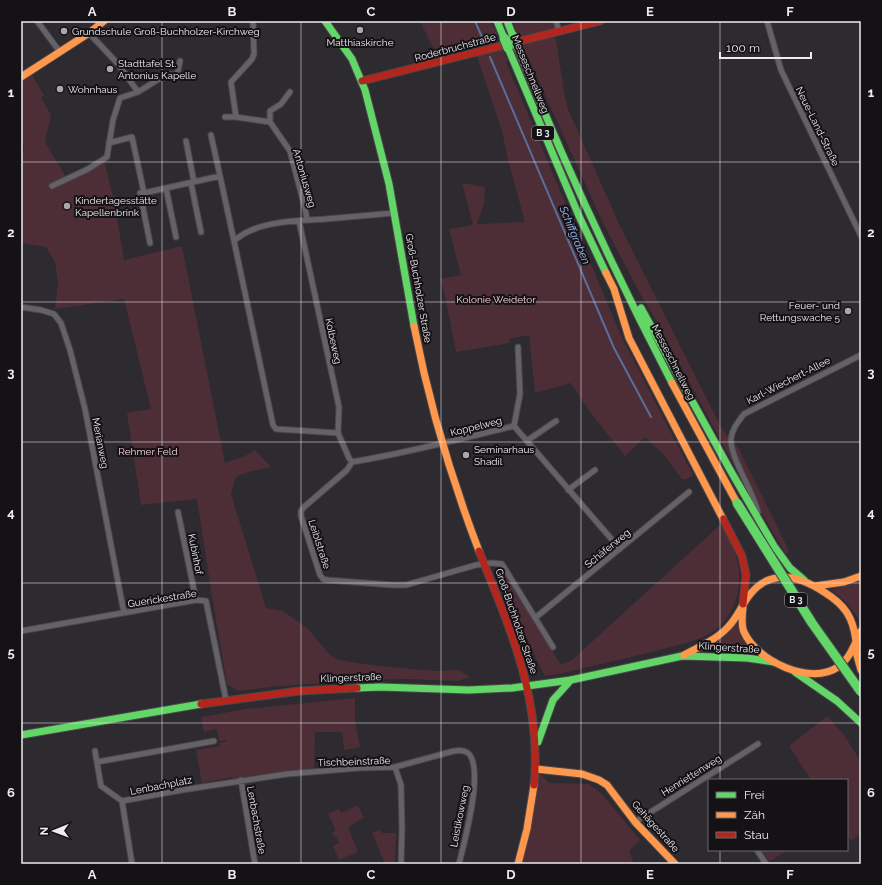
<svg xmlns="http://www.w3.org/2000/svg" width="882" height="885" viewBox="0 0 882 885" font-family="Raleway,sans-serif">
<style>
.green{fill:#4d2e37}
.lines{fill:none;stroke-linecap:round;stroke-linejoin:round}
.stream{stroke:#576f9d;stroke-width:2}
.street-casing{stroke:#49474b;stroke-width:7}
.fast-casing{stroke:#49474b;stroke-width:9}
.slow-casing{stroke:#49474b;stroke-width:9}
.jam-casing{stroke:#49474b;stroke-width:9}
.street{stroke:#656267;stroke-width:5}
.fast{stroke:#63d668;stroke-width:7}
.slow{stroke:#ff974d;stroke-width:7}
.jam{stroke:#b3261e;stroke-width:7}
.fast-bridge-casing{stroke:#49474b;stroke-width:11;stroke-linecap:butt}
.fast-bridge{stroke:#63d668;stroke-width:9}
.grid{fill:none;stroke:#eeeaf1;stroke-width:1;stroke-opacity:0.55}
.poi-dot{fill:#aaa7ad;stroke:#151216;stroke-width:1.5}
.labels{text-anchor:middle;stroke-width:4;stroke-linejoin:round;paint-order:stroke}
.shield{fill:#151216;stroke:#ada9af;stroke-width:1}
.shield-label{font-size:9px;font-weight:bold;fill:#eeeaf1}
.poi-label{font-size:10px;fill:#eeeaf1;stroke:#151216;text-anchor:start}
.street-label{font-size:10px;fill:#eeeaf1;stroke:#151216}
.park-label{font-size:10px;fill:#fbd3db;stroke:#151216}
.water-label{font-size:11px;font-style:italic;fill:#a3c2fe;stroke:#151216}
.neatline{fill:none;stroke:#eeeaf1;stroke-width:1.5}
.grid-label{font-size:13px;text-anchor:middle;font-weight:bold;fill:#eeeaf1}
</style>
<rect width="100%" height="100%" fill="#2d2a30"/>
<!-- green -->
<path class="green" d="M420,21H490L499,38L438,58Z
M514,21H556L559,31L553,33L556,40L565,98L568,109L620,226L722,429C727,437 734,442 739,449L789,551L786,554L744,484L660,327L643,299L603,223L527,55L526,56L513,23Z
M503,49L508,61L506,62L622,338L693,475L687,479H682L663,454L645,437L625,456L590,412L571,383L535,393L529,335L509,339L510,343L456,352L445,296L440,279L461,275L449,229L473,225L462,183L485,187L484,204L477,224L525,222L508,160L502,131L477,56Z
M31,73L44,95L41,98L51,115L45,142L66,177L88,166L103,156L115,205L124,260L182,246L225,463L245,456L255,450L271,467L248,472L236,477L231,494L266,608L283,611L296,620L308,629L330,655L338,660L379,666L435,671L458,670L471,677L458,681L408,679L365,680L280,686L238,691L227,684L211,591L197,499L141,505L127,413L151,409L124,299L55,309L58,285L55,262L46,247L21,243V158L24,146L21,141V80Z
M720,525C729,533 739,560 739,572C741,594 732,618 714,631C695,643 669,647 648,653C618,660 589,667 559,674L545,676L539,665L496,569L500,568L504,570L531,617L561,665L572,660Z
M861,581V623C853,610 844,598 831,590Z
M737,623C740,635 745,644 754,653L719,651L695,653C713,646 725,638 737,623Z
M355,698V722L360,747L344,750L342,732H315L314,768L232,779V777L202,783L196,750L220,746L219,743L227,741L226,740L219,741L217,729L204,732L201,717L246,709Z
M827,716L844,735L861,762V834L851,841L847,835V780H811L789,746Z
M537,770L549,783L589,784L603,795L640,840L629,851L634,864H518Z
M358,805L364,818L348,827L358,852L339,860L333,846L339,843L336,836L334,837L332,833L335,831V828L328,814L339,809L341,813Z
M380,830L382,833H396L395,864H385L372,833Z
M762,850H787L771,861L768,860Z"/>
<g class="lines">
<!-- stream -->
<path class="stream" d="M475,21L484,42
M490,57L614,348L651,417"/>
<!-- street casing -->
<g class="street-casing">
<path id="street" d="M37,21L60,52
M556,21L559,31
M767,21L781,70L861,236
M89,33L118,64L138,92
M225,117H236L270,122L290,151L305,208L307,220
M236,117L231,82L252,59L254,54L253,21
M270,122V111L281,104L290,92
M211,135L220,176
M186,141L194,182
M109,143L132,137L144,193L220,176L234,241
M191,183L201,232
M52,186L88,169L107,157L113,120L120,98L138,92L167,74L177,75L180,61
M166,188L176,237
M144,193H140L150,243
M299,221L339,407L338,433L349,458L352,462
M21,307L41,310L54,314L61,323L70,350L85,409L124,613
M514,426L520,394L518,347
M338,433L276,429L273,425L234,241C257,220 297,221 326,219C349,217 372,215 394,213
M528,440L556,421
M568,490L595,470
M178,512L196,600
M758,512C753,491 730,457 731,439C732,429 738,422 744,414L861,355
M535,618L689,492
M21,631L196,600L206,601L226,700
M553,647L502,564L492,563L476,565L406,585H393L327,580L323,579L320,575L301,516V511L304,507L347,470L352,462C407,453 460,439 514,426L620,549
M95,751L101,786L122,801L182,790L287,774L359,768L395,767L454,751C459,750 464,750 468,753C485,768 464,843 459,864
M97,762L214,741
M395,767L401,785L402,829L401,864
M241,780L255,864
M122,801L132,864
M635,822L758,744
M757,850L766,864"/>
</g>
<!-- fast casing -->
<g class="fast-casing">
<path id="fast" d="M325,21L352,59L365,90L389,184L414,326
M497,21L504,38
M507,21L513,36
M517,46C563,161 615,273 672,383
M508,48L579,216L606,273
M641,308L729,468L774,546L790,568L804,580
M795,672L837,701L861,723
M357,688L380,687L469,690L512,688L571,680L682,656L747,658L774,662
M21,735L201,704
M538,742L553,700L571,680"/>
</g>
<!-- slow casing -->
<g class="slow-casing">
<path id="slow" d="M21,77L89,33L104,21
M606,273L614,289L629,338L723,519
M414,326C429,403 451,478 479,551
M672,383L737,503
M815,586L844,582L861,576
M743,608C742,616 741,625 744,632C757,661 810,686 838,667C850,659 855,643 861,631
M856,641V652L861,670
M684,655C699,647 716,640 728,627C737,618 741,607 748,597C769,568 798,575 824,592C845,605 853,617 856,641
M536,769L582,774L599,780L607,785L635,822L675,864
M518,864L527,829L534,785"/>
</g>
<!-- jam casing -->
<g class="jam-casing">
<path id="jam" d="M362,81L600,21
M723,519L742,556L746,575L743,604
M479,551C510,629 542,698 534,785
M201,704L299,691L357,688"/>
</g>
<!-- street -->
<use href="#street" class="street"/>
<!-- fast -->
<use href="#fast" class="fast"/>
<!-- slow -->
<use href="#slow" class="slow"/>
<!-- jam -->
<use href="#jam" class="jam"/>
<!-- fast-bridge casing -->
<g class="fast-bridge-casing">
<path id="fast-bridge" d="M513,36L517,46
M504,38L508,48
M737,503L812,623L861,692"/>
</g>
<!-- fast-bridge -->
<use href="#fast-bridge" class="fast-bridge"/>
</g>
<!-- grid -->
<path class="grid" d="M162,21V864M301,21V864M441,21V864M581,21V864M720,21V780M21,162H861M21,302H861M21,442H861M21,583H861M21,723H861M720,850V864"/>
<!-- markers -->
<g class="poi-dot">
<circle cx="360" cy="30" r="4"/>
<circle cx="64" cy="31" r="4"/>
<circle cx="110" cy="69" r="4"/>
<circle cx="60" cy="89" r="4"/>
<circle cx="67" cy="206" r="4"/>
<circle cx="848" cy="311" r="4"/>
<circle cx="466" cy="455" r="4"/>
</g>
<g class="labels">
<!-- shield labels -->
<g class="shield">
<rect x="532" y="126" width="22" height="14" rx="3"/>
<rect x="785" y="593" width="22" height="14" rx="3"/>
</g>
<g class="shield-label">
<text x="543" y="136">B 3</text>
<text x="796" y="603">B 3</text>
</g>
<!-- poi labels -->
<g class="poi-label">
<text x="72" y="35">Grundschule Groß-Buchholzer-Kirchweg</text>
<text x="360" y="46" text-anchor="middle">Matthiaskirche</text>
<text x="118" y="67">Stadttafel St.<tspan x="118" dy="12">Antonius Kapelle</tspan></text>
<text x="68" y="93">Wohnhaus</text>
<text x="75" y="204">Kindertagesstätte<tspan x="75" dy="12">Kapellenbrink</tspan></text>
<text x="840" y="309" text-anchor="end">Feuer- und<tspan x="840" dy="12">Rettungswache 5</tspan></text>
<text x="474" y="453">Seminarhaus<tspan x="474" dy="12">Shadil</tspan></text>
</g>
<!-- street labels -->
<g class="street-label">
<text transform="translate(455 47) rotate(-15)" y="4">Roderbruchstraße</text>
<text transform="translate(531 74) rotate(68)" y="4">Messeschnellweg</text>
<text transform="translate(818 126) rotate(64)" y="4">Neue-Land-Straße</text>
<text transform="translate(305 178) rotate(74)" y="4">Antoniusweg</text>
<text transform="translate(419 288) rotate(80)" y="4">Groß-Buchholzer Straße</text>
<text transform="translate(334 341) rotate(78)" y="4">Kolbeweg</text>
<text transform="translate(674 362) rotate(63)" y="4">Messeschnellweg</text>
<text transform="translate(788 380) rotate(-27)" y="4">Karl-Wiechert-Allee</text>
<text transform="translate(476 426) rotate(-14)" y="4">Koppelweg</text>
<text transform="translate(101 443) rotate(79)" y="4">Merianweg</text>
<text transform="translate(320 544) rotate(72)" y="4">Leiblstraße</text>
<text transform="translate(607 548) rotate(-39)" y="4">Schäferweg</text>
<text transform="translate(196 554) rotate(79)" y="4">Kubinhof</text>
<text transform="translate(162 598) rotate(-9)" y="4">Guerickestraße</text>
<text transform="translate(517 621) rotate(71)" y="4">Groß-Buchholzer Straße</text>
<text transform="translate(729 647) rotate(4)" y="4">Klingerstraße</text>
<text transform="translate(351 677) rotate(-2)" y="4">Klingerstraße</text>
<text transform="translate(354 761) rotate(-2)" y="4">Tischbeinstraße</text>
<text transform="translate(691 775) rotate(-32)" y="4">Henriettenweg</text>
<text transform="translate(161 785) rotate(-11)" y="4">Lenbachplatz</text>
<text transform="translate(459 816) rotate(-79)" y="4">Leistikowweg</text>
<text transform="translate(257 820) rotate(80)" y="4">Lenbachstraße</text>
<text transform="translate(656 826) rotate(48)" y="4">Gehägestraße</text>
</g>
<!-- park labels -->
<g class="park-label">
<text x="496" y="303">Kolonie Weidetor</text>
<text x="148" y="455">Rehmer Feld</text>
</g>
<!-- water labels -->
<g class="water-label">
<text transform="translate(575 235) rotate(67)" y="4">Schiffgraben</text>
</g>
</g>
<!-- border -->
<rect width="882" height="885" fill="none" stroke="#151216" stroke-width="44"/>
<!-- legend -->
<rect x="708" y="779" width="140" height="72" fill="#151216" stroke="#6c686e"/>
<rect x="716" y="792" width="20" height="6" fill="#63d668" stroke="#6c686e"/>
<text x="744" y="799" font-size="12" fill="#eeeaf1">Frei</text>
<rect x="716" y="812" width="20" height="6" fill="#ff974d" stroke="#6c686e"/>
<text x="744" y="819" font-size="12" fill="#eeeaf1">Zäh</text>
<rect x="716" y="832" width="20" height="6" fill="#b3261e" stroke="#6c686e"/>
<text x="744" y="839" font-size="12" fill="#eeeaf1">Stau</text>
<!-- north arrow -->
<g transform="translate(54 831) rotate(269)" stroke="#151216" stroke-width="3" paint-order="stroke">
<path d="M0-3L7 15L0 10L-7 15Z" fill="#eeeaf1"/>
<text y="-6" font-size="11" font-weight="bold" text-anchor="middle" fill="#eeeaf1">N</text>
</g>
<!-- scale -->
<path d="M720 52v6h91v-6" fill="none" stroke="#eeeaf1" stroke-width="2"/>
<text x="726" y="52" font-size="12" fill="#eeeaf1" stroke="#151216" stroke-width="3" paint-order="stroke">100 m</text>
<rect x="22" y="22" width="838" height="841" class="neatline"/>
<g class="grid-label">
<text x="92" y="16">A</text>
<text x="232" y="16">B</text>
<text x="371" y="16">C</text>
<text x="511" y="16">D</text>
<text x="650" y="16">E</text>
<text x="790" y="16">F</text>
<text x="11" y="97">1</text>
<text x="871" y="97">1</text>
<text x="11" y="237">2</text>
<text x="871" y="237">2</text>
<text x="11" y="377">3</text>
<text x="871" y="377">3</text>
<text x="11" y="517">4</text>
<text x="871" y="517">4</text>
<text x="11" y="657">5</text>
<text x="871" y="657">5</text>
<text x="11" y="797">6</text>
<text x="871" y="797">6</text>
<text x="92" y="879">A</text>
<text x="232" y="879">B</text>
<text x="371" y="879">C</text>
<text x="511" y="879">D</text>
<text x="650" y="879">E</text>
<text x="790" y="879">F</text>
</g>
</svg>
